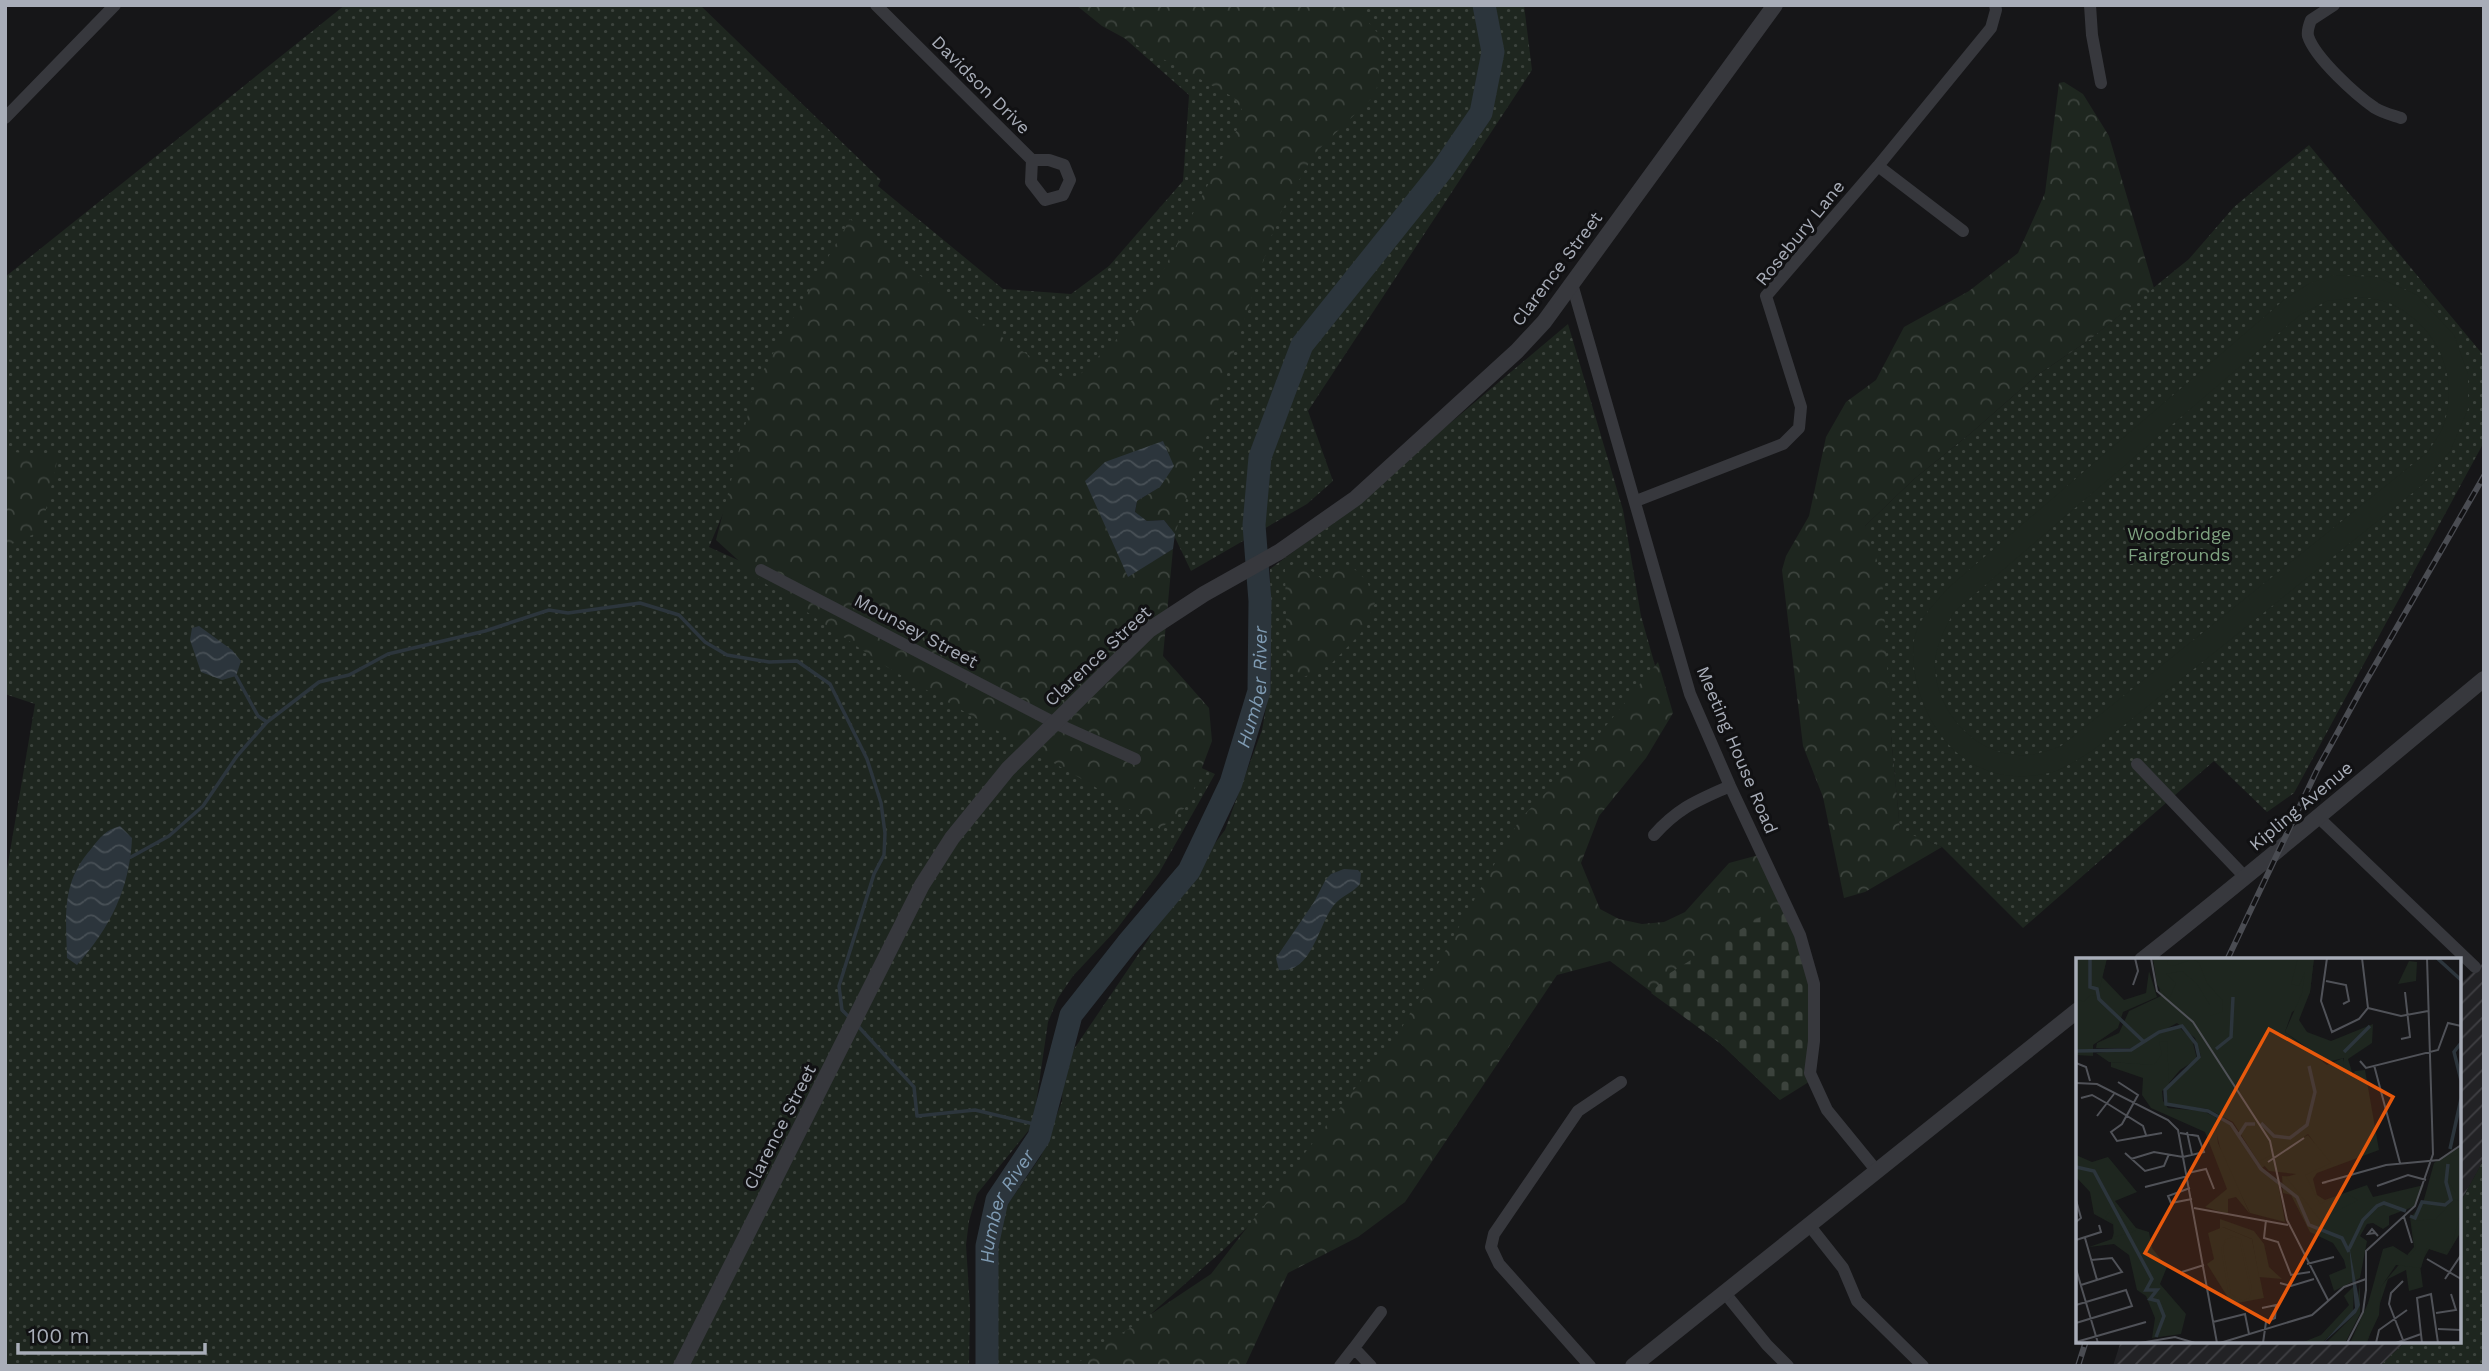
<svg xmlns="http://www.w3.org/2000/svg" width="2489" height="1371" viewBox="0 0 2489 1371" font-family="'Work Sans',sans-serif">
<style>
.industrial{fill:url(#industrial-furrows)}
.grass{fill:url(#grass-dots)}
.forest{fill:url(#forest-crowns)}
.cemetery{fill:url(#cemetery-stones)}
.pitch{fill:#1e261f;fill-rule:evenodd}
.water{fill:url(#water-waves)}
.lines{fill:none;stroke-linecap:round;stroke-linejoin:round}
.stream{stroke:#2c353c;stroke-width:3.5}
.river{stroke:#2c353c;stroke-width:23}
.minor{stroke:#37383d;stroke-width:12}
.tertiary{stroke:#37383d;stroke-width:16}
.rail-casing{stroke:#4a4c52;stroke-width:6}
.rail{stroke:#111113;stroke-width:3.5;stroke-dasharray:10;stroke-linecap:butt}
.labels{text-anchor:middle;stroke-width:6;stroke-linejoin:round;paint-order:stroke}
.street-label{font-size:18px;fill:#a8adb8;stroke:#111113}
.park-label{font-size:18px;fill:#7fa381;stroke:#111113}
.water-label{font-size:19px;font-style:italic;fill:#7f9bb3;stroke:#111113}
.inset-river{fill:none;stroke:#2c353c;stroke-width:3.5}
.inset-road{fill:none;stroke:#505258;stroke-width:2}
.view{fill:#e8590c;fill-opacity:0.15;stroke:#e8590c;stroke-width:3.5}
.inset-edge{fill:none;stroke:#a8adb8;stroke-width:3.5}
</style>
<defs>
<pattern id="industrial-furrows" width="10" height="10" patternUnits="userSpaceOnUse" patternTransform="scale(1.75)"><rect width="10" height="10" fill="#222225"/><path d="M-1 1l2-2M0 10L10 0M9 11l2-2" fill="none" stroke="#3f3f43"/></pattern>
<pattern id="grass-dots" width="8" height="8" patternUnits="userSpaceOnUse" patternTransform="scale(1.75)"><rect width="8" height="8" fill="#1e261f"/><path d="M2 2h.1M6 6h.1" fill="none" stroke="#3c433d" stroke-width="1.8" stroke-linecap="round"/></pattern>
<pattern id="forest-crowns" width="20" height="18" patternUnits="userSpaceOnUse" patternTransform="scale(1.75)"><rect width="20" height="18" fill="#1e261f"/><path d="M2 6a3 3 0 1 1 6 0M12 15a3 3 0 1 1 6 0" fill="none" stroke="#3c433d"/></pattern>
<pattern id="cemetery-stones" width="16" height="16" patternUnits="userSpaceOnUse" patternTransform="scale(1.75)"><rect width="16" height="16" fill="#1e261f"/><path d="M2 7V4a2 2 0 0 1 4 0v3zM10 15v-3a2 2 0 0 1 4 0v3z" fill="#3c433d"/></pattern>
<pattern id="water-waves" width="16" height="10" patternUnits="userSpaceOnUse" patternTransform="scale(1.75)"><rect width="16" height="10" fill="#2c353c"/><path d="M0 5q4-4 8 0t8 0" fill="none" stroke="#485056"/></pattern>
</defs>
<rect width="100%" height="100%" fill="#161618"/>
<!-- industrial -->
<path class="industrial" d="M2484,962V1159L2459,1205V985Z
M2121,1341H2406L2380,1366H2113Z"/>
<!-- grass -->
<path class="grass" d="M345,5H700L881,180L878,186L1003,289L1071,294L1109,266L1183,181L1189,95L1087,5H1524L1532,70L1308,411L1333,481L1307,504L1191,571L1136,456L754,440L709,547L1215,774L1159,873L1116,930L1073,976L1058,998L1048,1022L1033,1125L977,1194L969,1221L966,1245L970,1308L969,1366H5V881L35,704L5,694V277Z
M2309,145L2484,356V442L2294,793L2267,812L2214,761L2023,928L1942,847L1900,831L1891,736L1865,526L1914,479L1971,433L2036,376L2089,340L2189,259L2234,207Z
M1568,324L1623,510L1641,616L1656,669L1321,1158L1220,1253L1092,1366H992L993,1226L1041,1156L1062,1101L1063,1073L1074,1049L1148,940L1166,907L1225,830L1262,730L1271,680L1270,569L1358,504L1405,461Z
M2484,1159V1366H2380L2406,1341H2459V1205Z"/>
<!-- forest -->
<path class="forest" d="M1076,5H1353L1383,39L1376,94L1314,154L1277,219L1175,534L1164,520L1147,521L1135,513L1137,501L1160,487L1105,462L1128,576L1173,549L1163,656L1209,708L1212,741L1188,805L1160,829L1092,785L890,669L760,580L716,540L756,383L850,219C920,276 990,333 1067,380L1075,379L1124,332L1155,286L1245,114L1233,97L1102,26Z
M2064,82L2083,94L2109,136L2154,288L2089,340L2036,376L1971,433L1914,479L1865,526L1882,575L1891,736L1900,830L1942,847L1865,892L1844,898L1823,797L1803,746L1782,570L1786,556L1809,516L1826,437L1846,402L1876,380L1904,327L1969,291L2018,253L2045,193L2059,83Z
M5,451L58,457L41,531L5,547Z
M1299,561L1322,579L1336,564L1350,565L1367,581L1375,603L1361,633L1331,664L1300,679L1287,658L1285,569Z
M1658,662L1673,713L1646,758L1599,816L1581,863L1600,909L1619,919L1642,924L1664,922L1685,912L1729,863L1766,853L1785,902L1780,1100L1721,1044L1610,961L1557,975L1405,1202L1358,1237L1288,1273L1245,1366H1073L1211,1274L1401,1029L1520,819L1578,760Z"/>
<!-- cemetery -->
<path class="cemetery" d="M1785,902L1813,972L1812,1080L1780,1100L1721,1044L1651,993L1670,973Z"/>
<!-- pitch -->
<path class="pitch" d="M2334,275L2377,277L2417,295L2454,335L2468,374V409L2450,451L2420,487L2092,751C2078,759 2061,772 2044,774C1981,786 1937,749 1919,691C1913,671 1909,642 1920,623C1927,611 1938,600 1947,589L2285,299L2310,283ZM2357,297C2367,298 2379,299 2389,303C2436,324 2460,374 2444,424C2441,434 2433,443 2428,452L2061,746C2053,749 2044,752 2035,754C1984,763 1938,718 1935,669C1934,648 1944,630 1954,612L2300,315L2327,301Z"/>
<!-- water -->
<path class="water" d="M1163,441L1174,466L1160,487L1137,501L1135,512L1147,521L1164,520L1175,534L1173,549L1128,577L1085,481L1105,462Z
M199,626L232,650L241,661L236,676L222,680L201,672L190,640L192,628Z
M120,826L132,838C130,888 110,928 77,965L67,958C66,915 61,883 91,849C100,837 106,830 120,826Z
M1344,869L1358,870L1361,873L1360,884C1353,893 1341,896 1334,905C1318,925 1312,974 1279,970L1276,958L1314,902L1326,879L1331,874Z"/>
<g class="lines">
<!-- stream -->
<path class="stream" d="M236,676L258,716L267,722
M131,857L169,836L203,806L237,756L267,722L319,682L349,675L388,654L485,631L549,610L568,613L640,603L679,615L705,642L727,655L769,662L797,661L830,684L867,759L881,803L885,833L884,855L874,874L839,986L842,1010L849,1017
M857,1025L914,1087L917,1116L975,1110L1042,1126"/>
<!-- river -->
<path class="river" id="s1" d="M987,1366V1246L997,1200L1039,1137L1071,1015L1127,944L1189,871L1231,783L1259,691L1260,601L1254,525L1260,457L1286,387L1302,345L1442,170L1481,113L1493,52L1484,5"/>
<!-- minor -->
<path class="minor" d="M876,5L1032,160H1049L1064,165L1070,180L1063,195L1045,200L1031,182L1032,160
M2090,5L2092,35L2101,83
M2334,5L2311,20C2309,25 2307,31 2308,36C2315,58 2356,95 2375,108C2383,113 2392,115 2401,118
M5,118L115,5
M1878,166L1963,231
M1572,284L1690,694L1730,786L1800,935L1814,984V1041L1810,1073L1827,1110L1876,1170
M1636,501L1783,444L1799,428L1801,407L1766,296L1878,166L1991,28L1996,10L1995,5
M761,570L1055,723L1135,759
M2137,764L2246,878
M2317,816L2475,967
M1654,835C1679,807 1697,801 1730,786
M1809,1225L1843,1268L1857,1301L1923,1366
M1724,1292L1767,1345L1788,1366
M1354,1348L1381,1312
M1340,1366L1354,1348L1371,1366
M1590,1366L1499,1264L1491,1247L1494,1234L1578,1111L1621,1082"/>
<!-- tertiary -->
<path class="tertiary" d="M2142,960C2258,869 2370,773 2484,679
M681,1366L922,885L952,838L1008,769L1149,630L1204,594L1279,552L1356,498L1517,351L1544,322L1775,5
M1633,1366L2078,1010"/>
<!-- rail casing -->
<g class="rail-casing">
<path id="rail" d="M2227,960L2317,770L2362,688L2484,476
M2078,1366L2086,1341"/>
</g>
<!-- rail -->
<use href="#rail" class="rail"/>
</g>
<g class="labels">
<!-- street labels -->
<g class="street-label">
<text transform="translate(981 85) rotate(45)" y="6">Davidson Drive</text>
<text transform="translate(1800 233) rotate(-51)" y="6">Rosebury Lane</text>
<text transform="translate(1557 269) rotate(-53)" y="6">Clarence Street</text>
<text transform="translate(916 631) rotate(28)" y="6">Mounsey Street</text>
<text transform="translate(1098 656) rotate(-43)" y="6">Clarence Street</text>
<text transform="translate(1737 750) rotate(67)" y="6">Meeting House Road</text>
<text transform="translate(2301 806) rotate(-40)" y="6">Kipling Avenue</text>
<text transform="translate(780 1127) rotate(-63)" y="6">Clarence Street</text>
</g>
<!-- park labels -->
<g class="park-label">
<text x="2179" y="540">Woodbridge<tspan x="2179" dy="21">Fairgrounds</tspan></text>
</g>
<!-- water labels -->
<g class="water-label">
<text dy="7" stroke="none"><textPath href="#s1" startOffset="752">Humber River</textPath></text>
<text dy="7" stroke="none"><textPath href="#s1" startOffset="164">Humber River</textPath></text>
</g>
</g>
<!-- overview -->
<g transform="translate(2076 958)">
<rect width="385" height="385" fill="#161618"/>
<path d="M0,0H31L26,19L48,42L70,35L73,13L81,39L47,54L42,70L17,87V98L0,97ZM77,0H238L234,34L227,48L216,54L209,74L251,107L267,100L273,121L279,113L289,112L303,192L241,215L237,221L241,237L249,242L291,227L297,239L348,227L339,248L313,258V267L307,271L297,265L291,266L284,278L291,283L284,320L258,333L253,317L270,310L268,302L257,285L234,274L215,237L207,235L206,218L219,219L239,186L232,176L186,210L157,164L132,151L92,146L90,132L125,98L119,80L101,65L55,90H20L21,85L43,75L53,53L85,38ZM103,69L116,81L121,101L104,112L86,133L81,108L33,104L20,95L59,91L84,75ZM126,153L157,168L181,208L202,225L209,264L174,255L147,201L139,170ZM385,188L383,277L371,297L353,291L344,307L347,329L333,333L330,312L312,321L291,385H274L294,341L338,289L334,260L347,245L358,205ZM0,197L16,204L32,199L61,234L39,243L60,270L73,274L76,290L91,309L84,326L110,356L105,376L76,380L79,360L70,338L61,332L53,297L38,286L13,289L36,281L40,268L18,256L14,234L0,219ZM147,269L176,281L188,340L156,346L131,306L138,301L132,275ZM284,325V356L269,385H250L280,355Z" fill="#1e261f"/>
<path d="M0,0H31L22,38L14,37L8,44L0,41ZM77,0H93L91,6L97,8L117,1L123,5L131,25L147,43L146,54L134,58V47L121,26L106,13L90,16L100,25L93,41L81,27ZM222,0H238L234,34L223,62L231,74L255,83L297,66L296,85L272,101L277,117L273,122L267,117L268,100L251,104L209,74L226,35L229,14L223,28L215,26ZM333,3L341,4L340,23L322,26ZM91,83L93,126L86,133L87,143L92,150L127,153L139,159L142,185L174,256L160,239L152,241V256L129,249L151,231L129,174L75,150L66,137L67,120L35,109V104L78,107L86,96L83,84ZM232,177L255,205L229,217L244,246L269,235L282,242L244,262L210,219L220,216L193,213L184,203ZM385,196V235H380L373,225L374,203L375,198ZM378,241L385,243V253L375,290L366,295L351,290L345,310L320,307L305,329L303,357L290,385H275L290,353L307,291L317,288L333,298L340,291L335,263L360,261ZM38,247L53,270L60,273L38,279L37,265L29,260ZM144,261L178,273L188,286L193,309L206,321L183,319L176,281L147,269L144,272ZM278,328L277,355L246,385H225L245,377L273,347L268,338Z" fill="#1e261f"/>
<path d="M154,277L165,281L176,330L173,340L164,344L152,333L145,290ZM157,279L164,285L174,331L165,342L155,336L147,291L149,282Z" fill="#1e261f" fill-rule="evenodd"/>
<path d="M273,287L284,347L280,355L247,385L279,350Z" fill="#2c353c"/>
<path class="inset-river" d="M14,0V29L21,31L23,41L67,83M361,0L385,22M385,85L378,94L385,122M140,91L155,79L157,39M0,93L55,92L83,74L106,68L120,86L123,99L89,132L90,146L132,153L155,166L185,211L221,239L233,267L266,280L273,294M268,94L294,68M185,165L198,178L214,180L231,167L239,134L233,108M163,177L170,166H179M374,191L385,141M0,209L18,213L76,321L70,332H81L74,341L82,343L88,358L80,379M334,258L339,260L346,244L369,247L375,242L370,224L372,206M273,291L287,262L301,248L308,245L330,253"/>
<path class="inset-road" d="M75,0L81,33L117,64L194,183L211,262L252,342M251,0L245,43L256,74L283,61L292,50L286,0M250,23L270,27L273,43L267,46M57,27L62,13L59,0M292,50L325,58L352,53M325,81L334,79L329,34M284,103L290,110L362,92L372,65L385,68M0,105L10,109L14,123M298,107L324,205M42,124L62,137L46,166L35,174L41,183L86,175M0,125L21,126L92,162L102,172L141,385M5,140L16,137L32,146L67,168L70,177M21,158L38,136M111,174L116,197M49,195L69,213L88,208L93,196M55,201L78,194L107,199L128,194L122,178L104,175M192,204L228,180M112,215L130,211L138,231M251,224L246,225L310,207L363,202L385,187M301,228L332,217L350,222M69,229L112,218M114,230L92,238L95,245L116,241M0,242L5,260L0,264M118,250L212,267M328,259L336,285M190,262L188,280L202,284L215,317L234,314M299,275L292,276L296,271L302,278M9,280L21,322M0,282L25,274L23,267M351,301L385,321M231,306L258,299M0,311L22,385M106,314L128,307M369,321L385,297M327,323L315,335L313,346L327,382M204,325L215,328L238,321M5,327L46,314L36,300L15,302M290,333V293L339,248L357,196L351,0M0,347L50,332L56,348L0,365M186,350L200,347L199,360L190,364L187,385M360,355L380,352L375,336M137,364L169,356L173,376M362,371L385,372M0,384L70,364M64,385L99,379L119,385M144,385L236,357L268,329L290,321M271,385L287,354L290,332M300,385L303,372L331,352M320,385L345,376M346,385L341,340L355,336L362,385"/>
<path class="view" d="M193,71L317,139L193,364L69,295Z"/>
<rect width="385" height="385" class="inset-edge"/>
</g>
<!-- border -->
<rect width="2489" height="1371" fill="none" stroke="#a8adb8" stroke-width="14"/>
<!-- scale -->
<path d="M18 1343v10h187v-10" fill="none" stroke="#a8adb8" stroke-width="3.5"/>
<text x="28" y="1343" font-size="21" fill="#a8adb8" stroke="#111113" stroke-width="5" paint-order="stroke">100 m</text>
</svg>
